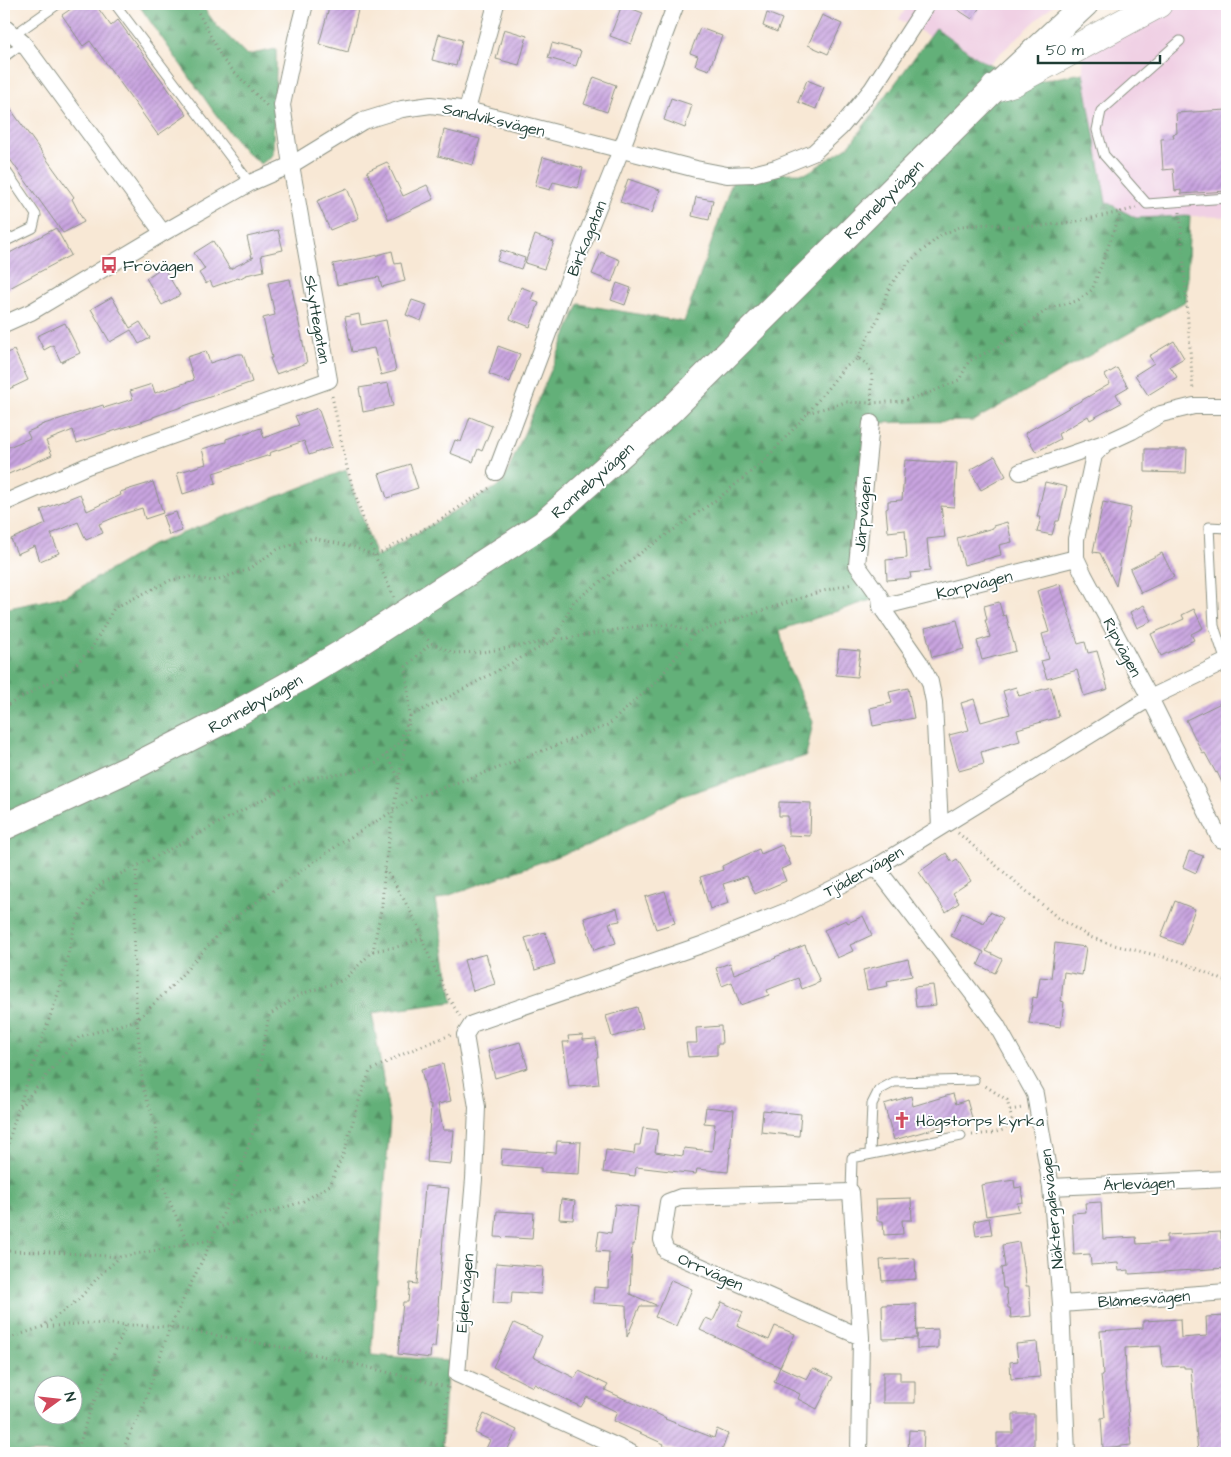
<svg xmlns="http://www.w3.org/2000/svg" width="1231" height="1457" viewBox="0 0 1231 1457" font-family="'Architects Daughter',sans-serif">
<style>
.built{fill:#f0d0e4}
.forest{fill:url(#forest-firs);stroke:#427656;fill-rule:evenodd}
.building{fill:url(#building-hatch)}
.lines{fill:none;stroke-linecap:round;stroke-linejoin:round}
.lane-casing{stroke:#8c9284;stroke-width:11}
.street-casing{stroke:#8c9284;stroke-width:18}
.primary-casing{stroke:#8c9284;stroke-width:28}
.highway-casing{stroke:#8c9284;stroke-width:29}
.path{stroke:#8c9284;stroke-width:3;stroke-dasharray:1 4;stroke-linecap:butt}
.lane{stroke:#fff;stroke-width:9}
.street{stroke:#fff;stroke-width:16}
.primary{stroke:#fff;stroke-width:26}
.highway{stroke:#fff;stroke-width:28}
.labels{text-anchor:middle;stroke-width:4;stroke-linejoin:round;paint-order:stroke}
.street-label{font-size:16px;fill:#1f3d34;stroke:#fff}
.poi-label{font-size:16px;fill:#1f3d34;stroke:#fff;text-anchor:start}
</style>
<defs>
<pattern id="forest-firs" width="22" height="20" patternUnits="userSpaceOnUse" patternTransform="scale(1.25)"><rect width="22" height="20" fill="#64b079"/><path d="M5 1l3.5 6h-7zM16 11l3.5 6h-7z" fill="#529064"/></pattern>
<pattern id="building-hatch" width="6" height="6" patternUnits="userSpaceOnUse" patternTransform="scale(1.25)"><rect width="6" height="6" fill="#c9a4e0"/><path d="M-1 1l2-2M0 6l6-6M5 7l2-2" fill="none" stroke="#a387b6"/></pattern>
</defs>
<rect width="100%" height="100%" fill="#fff"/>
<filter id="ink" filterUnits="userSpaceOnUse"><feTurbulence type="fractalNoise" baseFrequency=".02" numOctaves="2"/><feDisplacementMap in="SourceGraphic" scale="10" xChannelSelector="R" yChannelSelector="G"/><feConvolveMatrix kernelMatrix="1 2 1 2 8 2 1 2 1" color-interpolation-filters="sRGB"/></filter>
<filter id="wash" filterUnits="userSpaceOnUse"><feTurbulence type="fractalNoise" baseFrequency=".0096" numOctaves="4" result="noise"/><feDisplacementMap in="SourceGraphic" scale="20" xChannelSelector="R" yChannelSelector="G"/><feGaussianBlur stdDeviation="1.12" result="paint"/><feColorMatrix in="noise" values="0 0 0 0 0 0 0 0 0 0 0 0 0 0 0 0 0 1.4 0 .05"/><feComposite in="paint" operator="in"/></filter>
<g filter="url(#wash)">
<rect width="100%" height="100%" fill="#f8e8d5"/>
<!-- built -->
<path class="built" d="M909,4H1054L984,68L899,19Z
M1141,4H1227V217L1190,216L1136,218L1106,202L1083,73V34Z"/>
<!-- forest -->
<path class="forest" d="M138,4H201L216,25L247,55L276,49C277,85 273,119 273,155L261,164L242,149L214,112Z
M936,28L977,58L1027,83L1083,73L1106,202L1136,218L1190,216L1186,301L973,421L871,423L857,565L880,597L780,630L788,667L813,722L806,756L682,796L591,844L436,900L453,1002L372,1013L390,1120L371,1355L448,1361L442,1445L458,1453H4V609L66,596L152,545L346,470L376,557L503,483L579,304L684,322L735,174L807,173L849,146ZM42,1384H72V1414H42Z"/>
<g id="blocks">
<!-- building -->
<path class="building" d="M78,4H95L111,26L118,20L187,115L158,135L90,41L83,46L62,15Z
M330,4L358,10L348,52L319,44Z
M949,4H982L972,19Z
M622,5L643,13L631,44L610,36Z
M767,13L782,19L777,32L763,26Z
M822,15L842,24L828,54L808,45Z
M700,28L722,36L709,70L695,65L698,56L690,53Z
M504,29L527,36L519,65L496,59Z
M439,34L462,40L456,66L432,60Z
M552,43L581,51L576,66L548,58Z
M594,77L616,85L607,112L584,104Z
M807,80L824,87L816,109L798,102Z
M671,98L692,105L685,128L664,120Z
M4,100L74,197L72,199L84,222L63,233L4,151Z
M1227,110V191L1181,194V190L1175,191L1173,169L1163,170L1161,139L1174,138L1173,134L1177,133L1176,113Z
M444,130L480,139L473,165L438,156Z
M543,157L583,168L578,188L553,182L550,190L535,186Z
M387,162L403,196L427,185L434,199L389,220L367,171Z
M628,179L660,190L652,213L620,202Z
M347,188L359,218L330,230L317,201Z
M696,197L713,200L709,220L692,216Z
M56,228L71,255L4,291V256Z
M278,230L283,250L261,255L264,271L246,275L239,279L238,278L213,287L210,281L206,284L199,273L205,269L194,253L213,241L230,269L254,257L252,258L247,237Z
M535,235L554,242L544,269L525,263Z
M501,250L525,258L521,269L497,261Z
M392,251L395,264L401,263L405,281L382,287L379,277L337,285L333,264L374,256Z
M601,252L620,260L612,282L592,274Z
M163,267L180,295L162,305L146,278Z
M290,279L307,363L276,374L270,358H272L263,318L275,315L268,283Z
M617,283L631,288L625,305L611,300Z
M521,287L534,292L531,300L539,303L530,327L510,319Z
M112,297L130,328L140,322L150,338L139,344L131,330L110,342L91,309Z
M412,300L427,305L421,321L406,315Z
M359,314L361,325L386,320L396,371L381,375L374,348L352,352L345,317Z
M65,323L80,353L61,362L53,345L44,350L37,336Z
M1174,341L1184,358L1170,366L1177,377L1148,395L1135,375L1154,363L1149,356Z
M498,346L520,354L510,382L489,374Z
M14,350L28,380L9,389L4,377V354Z
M206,351L210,363L237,354H243L252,382L153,417V418L77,443L73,430L46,441L52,455L4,476V449L30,438L27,432L41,426V425L103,405L104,408L133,399L130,391L152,384L155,393L194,380L187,357Z
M1117,368L1128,387L1116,394L1121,403L1090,420L1088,416L1058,434L1060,439L1036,452L1025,433L1110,384L1105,375Z
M388,383L393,406L363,412L359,388Z
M318,408L332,447L309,455L304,441L269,453L270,455L213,473L216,483L183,494L177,473L206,464L202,449L226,442V439L261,428L264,438L299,425L295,416Z
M470,417L492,426L482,451L478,449L473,462L450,453L455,440L461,442Z
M1145,449H1187L1186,473L1145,472Z
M995,456L1006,476L981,490L970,470Z
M905,460L957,463L954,507L941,506L945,537L927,539L930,571L910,573L911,578L887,580L886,560L907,558L905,530L888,532L886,509L888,508V501L902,500Z
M410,464L418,488L387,498L379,474Z
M153,482L163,513L145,519L142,508L120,515L99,524L103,533L86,540L78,522L51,534L59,553L40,561L35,546L17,554L11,539L46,524L41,510L80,494L87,511L121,495L120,492Z
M1045,482L1067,487L1059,521H1056L1052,535L1037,532L1041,517H1037Z
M1103,502L1131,508L1116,586L1100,553L1093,552Z
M176,512L182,531L169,535L163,516Z
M1007,522L1012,542L999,545L1001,555L964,565L957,538L993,528V526Z
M1162,553L1174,577L1141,593L1130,569Z
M1060,584L1078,644L1085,642L1088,653L1097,651L1108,689L1084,696L1077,670L1047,679L1041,661L1049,659L1042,634L1049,632L1037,591Z
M999,602L1003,616L1006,615L1016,651L982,660L977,641L990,637L985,620H987L984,606Z
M1144,605L1152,621L1137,628L1130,612Z
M1194,609L1203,628L1191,634L1194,640L1161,656L1151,634L1184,619L1182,615Z
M957,620L964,649L932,657L925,628Z
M839,649L860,651L857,677L836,675Z
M1016,687L1019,696L1051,687L1059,717L1017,729L1020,741L981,752L984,764L959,771L949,735L969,730L961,703L974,699L981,722L1010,714L1003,691Z
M908,688L914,718L873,726L870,708L892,703L889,692Z
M1227,700V793L1217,772L1216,773L1205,753L1203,754L1186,720Z
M779,802L811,803L810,836L788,835V816H779Z
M782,845L791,865L781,869L786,881L755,894L747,876L723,884L729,903L710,909L700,877L723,870L722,866L759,849L761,854Z
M1189,851L1203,856L1196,873L1183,867Z
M946,853L952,862L957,859L971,881L953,893L959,903L946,912L919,872Z
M665,891L675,923L656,929L645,897Z
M1175,901L1195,909L1182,945L1161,937Z
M617,908L620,921L609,923L616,943L594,950L584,918Z
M990,912L1003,918L986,951L1002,959L995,973L978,965L984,952L951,936L962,913L984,923Z
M863,916L872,935L850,945L853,951L837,958L824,930L846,920L848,923Z
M545,932L555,964L535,970L525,938Z
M1055,943L1086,947L1082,975L1064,972L1061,1001L1064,1002L1061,1027L1029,1023L1033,997L1037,998L1040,977L1051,978Z
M805,945L820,982L802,989L798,978L767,990L769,995L740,1005L732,982L722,986L716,968L730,963L734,974L776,958L775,957Z
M486,954L495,984L473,991L464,960Z
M908,959L912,976L887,981L888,986L867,990L863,970Z
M933,985L936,1005L916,1007L914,987Z
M637,1007L643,1028L612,1037L606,1016Z
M721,1026L722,1044H717V1055L688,1057L686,1043H697L696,1028Z
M583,1035V1040L596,1039L598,1058H596L599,1084L569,1087L563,1042H569L568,1036Z
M520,1042L528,1068L495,1078L488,1051Z
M443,1064L451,1101L438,1104L443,1130H454L451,1164L427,1162L431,1105H429L421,1069Z
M953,1094L956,1104L967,1100L972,1118L894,1140L884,1104L911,1096L913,1106Z
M706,1107L734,1110L728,1172L697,1169L696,1174L636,1167L635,1176L603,1172L606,1150L634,1154L635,1145H640L643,1128L658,1130L655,1152L683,1156L684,1148L712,1151L715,1124L704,1123Z
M763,1110L801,1114L799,1136L761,1132Z
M557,1141L581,1142L579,1174L541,1172V1168L501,1165L502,1149L556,1153Z
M1014,1180L1015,1188L1021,1187L1023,1202L1017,1203L1019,1211L986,1216L981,1185Z
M425,1186L449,1188L445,1224H444L438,1306H439L435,1347H431L430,1358L398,1354L403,1302H408L410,1283L417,1284Z
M911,1198L912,1220H902L903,1234L884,1235L883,1221H877L876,1199Z
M561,1199L575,1201L573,1220L559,1219Z
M1101,1202L1103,1239L1136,1237L1137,1244L1167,1242V1235L1221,1232V1239H1227V1268L1129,1274V1270L1119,1271L1118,1263L1091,1265L1090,1254L1074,1255L1072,1213L1086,1212L1085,1203Z
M615,1204L638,1207L634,1245L632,1244L630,1294L656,1305V1306H640L627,1337L626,1305L593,1303L594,1287L608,1288L609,1252L596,1251L599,1231L611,1233Z
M497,1211L534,1213L532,1239L495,1237Z
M989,1218L992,1234L976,1236L974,1221Z
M1019,1242L1023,1266H1024L1026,1286H1029L1031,1316L1011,1318L1010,1308H1008L1006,1288H1003L1001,1268L1005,1267L1002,1245Z
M915,1258L916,1279L882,1281L880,1260Z
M496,1263L543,1267L541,1294L512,1292L511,1304L493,1303Z
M671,1280L692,1289L676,1326L655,1317Z
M722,1302L743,1312L737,1326L769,1340L775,1326L795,1334L780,1367L700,1330L706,1318L713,1321Z
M916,1304L917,1338L883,1339L882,1305Z
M1227,1316V1354H1224L1226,1386H1227V1418L1221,1419L1225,1453H1198L1191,1368H1184V1366L1163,1367L1161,1346L1125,1348L1126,1371H1125L1131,1445L1103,1448L1101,1418L1105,1417L1101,1375H1103L1100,1331L1143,1328V1321L1180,1319L1181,1338L1207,1336L1206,1317Z
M514,1323L542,1336L533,1357L575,1378L579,1371L608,1385L605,1390L666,1418L665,1419L714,1438L717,1429L728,1434L721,1453H682L663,1446L664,1444L613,1421L617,1412L587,1397L581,1407L534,1384L533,1387L493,1367Z
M938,1329V1348L917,1349V1330Z
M1037,1342L1040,1377L1011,1379L1010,1362L1018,1361L1016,1344Z
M780,1367L807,1379L813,1368L833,1377L817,1409L798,1399L800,1394L774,1382Z
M883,1372H900V1381H915V1403H883Z
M484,1414L517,1430L506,1453H484L490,1440L475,1433Z
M1013,1414H1034V1453H997V1433H1013Z
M909,1430L924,1431L923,1453H908Z"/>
</g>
</g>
<g filter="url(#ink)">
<use href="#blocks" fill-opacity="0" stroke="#8c9284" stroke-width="1"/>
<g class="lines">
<!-- lane casing -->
<g class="lane-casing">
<path id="lane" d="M115,4L250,183
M14,35L58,4
M1180,41L1101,111L1097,130L1104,155L1147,204L1227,198
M4,57L23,43
M4,168L36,215L33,228L4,242
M1226,662L1214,626L1209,527L1227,528
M870,1154L872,1104L879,1090L894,1082L974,1080
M851,1192L852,1158L961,1136"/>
</g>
<!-- street casing -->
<g class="street-casing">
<path id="street" d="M4,27L23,43L163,233
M467,110L496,4
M4,324L31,312L163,233L250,183L291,165L363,121L402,109L431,105L467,110L696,169L727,175L753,174L776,168L813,153L840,128L872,89L927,4
M1227,406H1194L1161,414L1132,431L1106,443L1094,455L1076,539V558L1084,575L1150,698L1220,839L1227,841
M871,423L857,565L880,597L881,607L1076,558
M496,472L562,296L621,150L676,4
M1020,472L1104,443
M4,503L87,466L329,380L291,165L282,105L296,39L305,4
M881,607L920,663L930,682L934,702L940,827
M876,867L996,1024L1035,1094L1051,1187L1061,1304L1067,1453
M1051,1187L1227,1179
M1061,1304L1227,1292
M631,1453L457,1374L474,1179L477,1107L465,1035L472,1024L704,944L792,909L876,867L1150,698L1227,661
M859,1453L861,1337L851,1192L681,1197L668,1202L662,1240L666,1251L861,1337"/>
</g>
<!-- primary casing -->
<g class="primary-casing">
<path id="primary" d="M4,827L135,766L219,723L297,680L362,641L543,524L671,410L995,88L1085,4"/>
</g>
<!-- highway casing -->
<g class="highway-casing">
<path id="highway" d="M995,88L1014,82L1158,4"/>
</g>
<!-- path -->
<path class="path" d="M194,4L223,60L267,106
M1180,212L1193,390
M858,358L877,320L890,286L909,262L941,235L962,226L987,224L1014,227L1041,226L1072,222L1121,212
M332,396L347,468L375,556L394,597
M808,413L846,402L871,403L904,401L934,391L959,380L969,361L998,347L1049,308L1077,301L1092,290L1121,212L1136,208
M417,629L431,643L454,653L483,652L640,626L670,624L695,633
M4,707L68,672L92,648L114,608L171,580L190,577L213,581L247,570L278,549L313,538L354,547L375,556L435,523L491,487
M410,717L406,667L431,643
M386,754L399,778
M958,833L1058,918L1090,937L1110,944L1180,961L1227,982
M137,866L134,952L137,1020L143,1088L156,1126L160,1179L188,1244
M385,869L398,889L418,925L425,947L449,999L460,1016
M373,951L401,946L422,938
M20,1107L79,1037L137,1020L171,987L231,920L341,843L416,797L504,766L608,725L657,681L695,633L819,592L852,584
M1010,1110L1022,1108
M972,1135L993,1133L1003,1130L1012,1120L1007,1100L984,1085
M4,1158L18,1109L60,988L75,925L83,907L102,883L157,856L275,793L308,778L352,773L377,763L399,743L410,716L447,698L554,640L574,601L639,554L719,498L764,461L808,413L844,368L858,358L867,364L872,375L871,408
M217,1228L302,1202L330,1185L344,1152L360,1097L370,1071C397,1056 422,1045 451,1035
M4,1251L53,1252L119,1257
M42,1327L89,1323L170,1327L302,1351L447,1387
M4,1340L42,1327L79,1299L100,1275L120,1257L211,1240
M77,1453L88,1416L126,1325
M121,1453L143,1407L170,1327L212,1240L232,1193L258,1118L259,1070L269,1015L301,994L344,980L373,951L382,905L384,874L393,812L409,723
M442,1453L448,1386"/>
<!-- lane -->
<use href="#lane" class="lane"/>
<!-- street -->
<use href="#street" class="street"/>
<!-- primary -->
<use href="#primary" class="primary"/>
<!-- highway -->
<use href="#highway" class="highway"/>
</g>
</g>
<!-- icons -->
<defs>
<g id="bus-bare" transform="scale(1.35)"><path d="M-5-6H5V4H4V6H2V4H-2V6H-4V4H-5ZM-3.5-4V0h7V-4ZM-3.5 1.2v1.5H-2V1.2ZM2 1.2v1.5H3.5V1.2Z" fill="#d1495b" stroke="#fff" stroke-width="2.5" paint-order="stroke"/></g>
<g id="church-bare" transform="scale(1.35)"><path d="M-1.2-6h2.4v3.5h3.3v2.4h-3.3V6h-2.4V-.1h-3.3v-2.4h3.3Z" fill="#d1495b" stroke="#fff" stroke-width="2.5" paint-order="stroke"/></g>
</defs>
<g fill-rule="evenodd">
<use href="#bus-bare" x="109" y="265"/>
<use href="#church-bare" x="902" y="1120"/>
</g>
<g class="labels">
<!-- street labels -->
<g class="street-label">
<text transform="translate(494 119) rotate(13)" y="6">Sandviksvägen</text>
<text transform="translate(883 199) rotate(-45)" y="6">Ronnebyvägen</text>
<text transform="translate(586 238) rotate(-68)" y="6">Birkagatan</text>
<text transform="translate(318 319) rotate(80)" y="6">Skyttegatan</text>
<text transform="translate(592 480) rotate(-42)" y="6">Ronnebyvägen</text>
<text transform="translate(862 514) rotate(-85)" y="6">Järpvägen</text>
<text transform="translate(974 584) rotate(-14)" y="6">Korpvägen</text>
<text transform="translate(1123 647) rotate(62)" y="6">Ripvägen</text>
<text transform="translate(255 703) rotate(-29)" y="6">Ronnebyvägen</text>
<text transform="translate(863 871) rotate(-29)" y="6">Tjädervägen</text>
<text transform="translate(1139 1183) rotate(-2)" y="6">Ärlevägen</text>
<text transform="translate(1051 1209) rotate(-96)" y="6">Näktergalsvägen</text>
<text transform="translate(711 1271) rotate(24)" y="6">Orrvägen</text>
<text transform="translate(464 1293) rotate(-85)" y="6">Ejdervägen</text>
<text transform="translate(1144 1298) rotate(-4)" y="6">Blåmesvägen</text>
</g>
<!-- poi labels -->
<g class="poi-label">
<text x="123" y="271">Frövägen</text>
<text x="916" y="1126">Högstorps kyrka</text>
</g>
</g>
<!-- margin -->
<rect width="1231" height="1457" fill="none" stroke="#fff" stroke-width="20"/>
<!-- north arrow -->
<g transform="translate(58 1400) rotate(75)"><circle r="24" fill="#ffffff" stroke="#a5b1ae"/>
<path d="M0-4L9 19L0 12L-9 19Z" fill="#d1495b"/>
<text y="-8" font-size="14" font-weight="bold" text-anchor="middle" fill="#1f3d34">N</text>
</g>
<!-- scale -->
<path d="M1038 55v8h122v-8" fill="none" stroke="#1f3d34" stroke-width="2.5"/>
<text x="1046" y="55" font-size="15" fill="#1f3d34" stroke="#ffffff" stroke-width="4" paint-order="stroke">50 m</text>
</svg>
